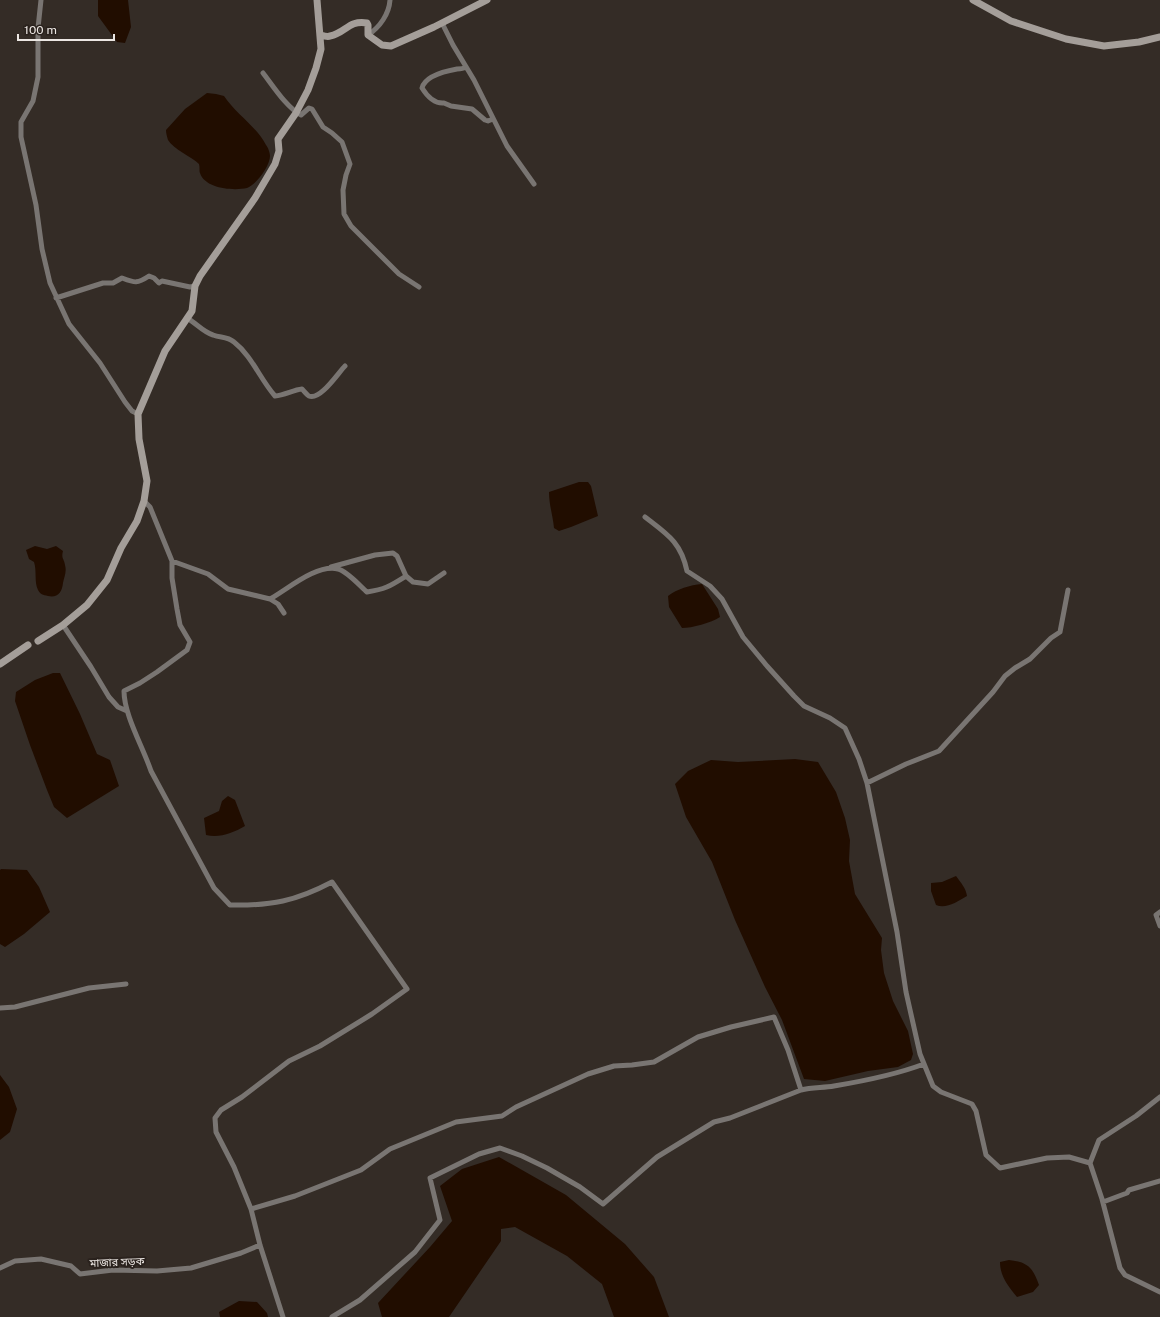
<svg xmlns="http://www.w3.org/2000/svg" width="1160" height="1317" viewBox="0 0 1160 1317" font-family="'Public Sans','Noto Sans Bengali',sans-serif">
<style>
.water{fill:#210d00}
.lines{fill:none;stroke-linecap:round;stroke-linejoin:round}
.street{stroke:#797572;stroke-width:5}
.secondary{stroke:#a49e99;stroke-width:7}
.labels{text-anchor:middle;stroke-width:4;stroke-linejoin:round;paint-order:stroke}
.street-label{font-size:11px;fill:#ece7e3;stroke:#2a221d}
</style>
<rect width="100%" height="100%" fill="#342c26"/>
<!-- water -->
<path class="water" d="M98,0H128L131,27L125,43L117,42L98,16Z
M207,93L216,94L224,96C236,114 256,126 266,145C268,147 270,153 270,156C270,166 256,185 247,188C234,191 205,189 200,173C199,171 200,167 199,164C192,157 173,149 168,140C167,137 166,133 166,130L185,109Z
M579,482H588L591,486L598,516L571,527L559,531L554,528C553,516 549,505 549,492Z
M35,546L47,549L56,546L63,551C61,559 64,558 65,565C67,572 64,577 63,583C62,592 58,598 48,596C43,595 40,594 38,590C34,582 37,571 34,562L29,559L26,550Z
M702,584L718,609L720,617C711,623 692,628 682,628L669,607L668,596C677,589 690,585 702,584Z
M53,673H60L80,714L97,754L110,760L119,786L67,818L54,807L47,790L30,745L15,701L16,692L35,680Z
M795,759L818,762L836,792L845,818L850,840L849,861L855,894L882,938L881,950L884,973L893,1001L908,1031L913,1054L911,1060L898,1067L868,1071L825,1081L804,1079L782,1020L765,987L735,920L712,862L686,817L675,784L688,771L711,760L738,762Z
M228,796L235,800L245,826C233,833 220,838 206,835L204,818L219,811L222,801Z
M1,869L27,870L39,887L50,912L24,934L5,947L0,944V870Z
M956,876C961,883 966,888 967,896C957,902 946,909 936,905L931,891V883L942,882Z
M0,1075L9,1087L17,1109L10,1132L0,1140Z
M499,1157L566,1195L625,1244L654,1277L669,1317H614L602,1284L567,1256L515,1227L501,1229V1241L449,1317H382L378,1303L430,1247L452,1221L440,1186L462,1169Z
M1009,1260C1028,1262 1033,1268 1039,1285L1033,1292L1017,1297C1008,1286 1000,1276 1000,1262Z
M239,1301L257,1302L267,1313L268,1317H220L219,1312Z"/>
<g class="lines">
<!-- street -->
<path class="street" d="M41,0L38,28V77L33,101L21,122V137L36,205L42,249L50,283L69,324L100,363L125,402L132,411L138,414
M442,23L453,45L474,80L507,146L534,184
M368,35C380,27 389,14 390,0
M466,67C463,69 461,69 457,69C446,71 425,76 422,88C427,96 434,104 444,103L451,106L472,109L485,120L488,121L493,119
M263,73C273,86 287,108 301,115L309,108L312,109L323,127L332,133L342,142L350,164L346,175L343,190L344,214L351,226L399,274L419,287
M56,298L103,283H113L122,278C135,283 137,284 149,276L154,278L159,283L162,281L190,287L195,286
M187,318C196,323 203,332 213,335C221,338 227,336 234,342C252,356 260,379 275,396C285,395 293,390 302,389C304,391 307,395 309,396C320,401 338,373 345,366
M144,501L150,507L172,561V578L177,609L180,625L190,642L187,650L157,672L140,683L124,691C124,715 143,747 151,771L214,888L230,905C271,906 296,901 332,882L407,989L372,1014L320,1046L289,1061L242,1097L221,1110L215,1118L216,1132L234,1167L251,1209L260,1245L283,1317
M645,517C667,534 681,542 687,571L710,586L722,599L743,637L767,666L794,696L804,706L830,718L845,728L859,759L867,783L897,932L906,992L920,1054L933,1086L941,1092L972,1104L976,1111L986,1155L1000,1168L1047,1158L1069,1157L1090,1163L1102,1199L1120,1268L1125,1275L1160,1292
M172,561L208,574L228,589L270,599C288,589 316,564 338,569C347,571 360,586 367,592C386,589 390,586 406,576L413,582L428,584L444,573
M331,567L375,555L393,553L397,556L406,576
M270,599L278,604L284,613
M63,625L91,667L109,697L118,707L127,711
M867,783L906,764L939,751L993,692L1005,676L1015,668L1030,659L1051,638L1060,632L1068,590
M1160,912L1156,915L1160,926
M0,1008L15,1007L89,988L126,984
M801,1090C812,1087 823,1088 834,1086C864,1081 895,1075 924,1064
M1090,1163L1099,1140L1136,1116L1160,1097
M1103,1202L1127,1193L1129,1190L1160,1181
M251,1209L295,1196L361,1170L390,1149L456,1122L502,1116L516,1107L588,1074L614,1066L632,1065L654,1062L698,1037L731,1027L774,1017L788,1050L801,1090L730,1118L714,1122L657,1157L603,1204L580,1187L547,1168L522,1156L500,1148L479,1154L430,1178L440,1220L415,1252L360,1300L332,1317
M0,1268L15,1261L41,1259L71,1266L80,1274L113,1270L157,1271L191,1268L241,1253L260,1245"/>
<!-- secondary -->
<path class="secondary" d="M973,0L1011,21L1066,39L1104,46L1139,42L1160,37
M321,35C324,36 328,37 330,36C346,33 348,20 367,23L368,25V35L382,45L391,46L434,27L487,0
M38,641L63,625L87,605L107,580L121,548L137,521L144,501L147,481L139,439L138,414L165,351L192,311L195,286L200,276L255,198L275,164L279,151L278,139L296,113L308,90L316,68L321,49L317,0
M0,664L28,645"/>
</g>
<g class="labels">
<!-- street labels -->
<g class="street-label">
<text transform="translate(117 1262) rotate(-2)" y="4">মাজার সড়ক</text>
</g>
</g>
<!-- scale -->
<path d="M18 34v6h96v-6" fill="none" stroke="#ece7e3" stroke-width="2"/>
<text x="24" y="34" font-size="12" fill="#ece7e3" stroke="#2a221d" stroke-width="3" paint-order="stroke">100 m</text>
</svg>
